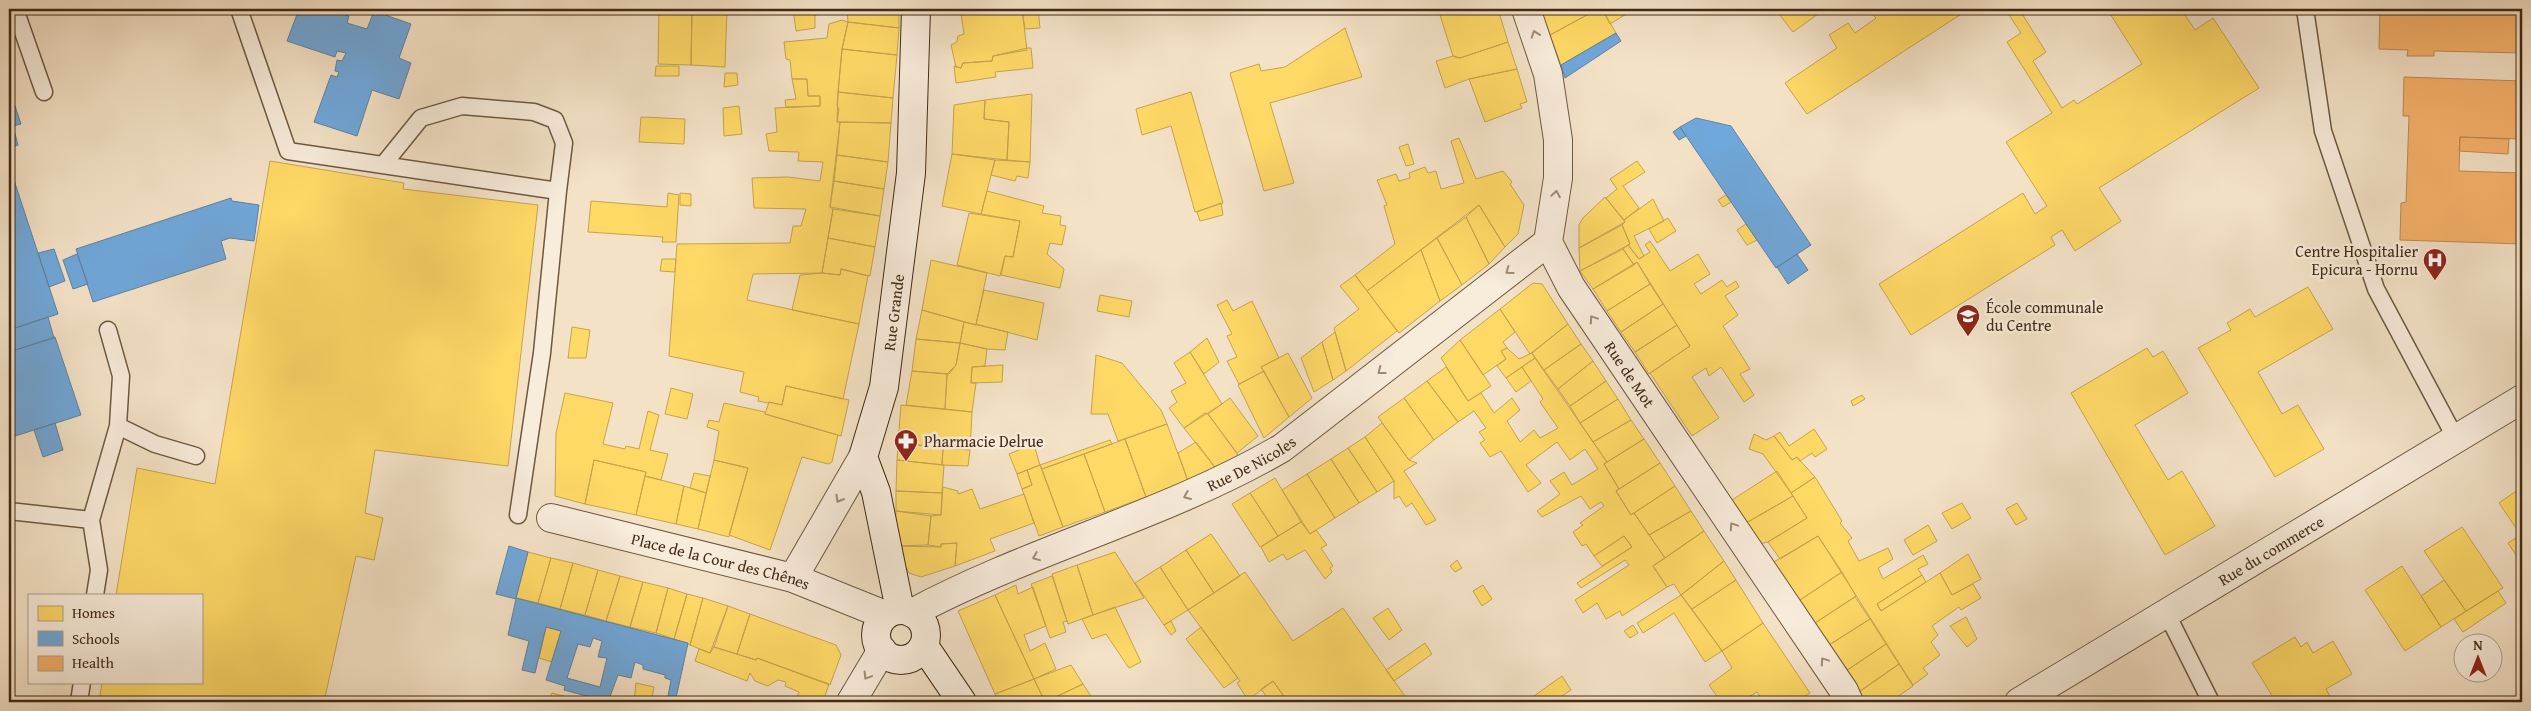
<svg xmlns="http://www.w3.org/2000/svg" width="2531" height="711" viewBox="0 0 2531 711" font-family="'Gentium Book Plus',serif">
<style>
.homes{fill:#ffd966;stroke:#c6a44d}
.schools{fill:#6fa8dc;stroke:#6282a0;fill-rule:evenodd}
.health{fill:#f6b26b;stroke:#c08951}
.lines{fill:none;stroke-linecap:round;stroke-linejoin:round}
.lane-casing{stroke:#6e5841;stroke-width:19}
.street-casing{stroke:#6e5841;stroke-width:30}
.secondary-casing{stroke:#422a14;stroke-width:30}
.lane{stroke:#f8ecdb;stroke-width:16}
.street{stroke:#f8ecdb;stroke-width:28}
.secondary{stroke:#f8ecdb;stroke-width:28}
.oneway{stroke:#9d8b78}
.labels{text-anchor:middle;stroke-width:5;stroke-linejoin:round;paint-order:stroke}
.poi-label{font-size:16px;fill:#422a14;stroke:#f8ecdb;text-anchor:start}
.street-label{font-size:16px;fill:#422a14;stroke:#f8ecdb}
</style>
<rect width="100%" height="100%" fill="#f4e2c7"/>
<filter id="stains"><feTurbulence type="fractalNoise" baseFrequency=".004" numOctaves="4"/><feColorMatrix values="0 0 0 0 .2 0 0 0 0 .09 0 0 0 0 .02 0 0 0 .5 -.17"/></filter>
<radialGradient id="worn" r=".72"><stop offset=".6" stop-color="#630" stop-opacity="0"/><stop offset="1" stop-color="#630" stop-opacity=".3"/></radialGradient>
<!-- homes -->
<path class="homes" d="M659,9H692L691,65L658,64Z
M692,9H727L725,67L691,65Z
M793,9H847V11L815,15V28L796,31Z
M847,9H899V28L848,22Z
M955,9H997L955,14Z
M997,9H1022L1027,50L993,56L992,61L963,63L961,68L956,67L951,45L957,42L958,36L964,34L961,14Z
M1022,9H1038L1040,28L1025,29Z
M1424,9H1498L1508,42L1460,58L1453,56L1439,12L1426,15Z
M1548,9H1598L1550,35L1542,12Z
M1598,9H1602L1616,33L1561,65L1550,35Z
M1602,9H1632L1633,10L1610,24Z
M1775,9H1825L1793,32Z
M1878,9H1969L1807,114L1785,83L1837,48L1829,35L1848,23L1855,33L1876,18L1871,13Z
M2005,9H2019L2046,52L2033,61L2062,108L2074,100L2077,104L2142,64L2107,9H2181L2195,30L2213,18L2259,88L2099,188L2121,221L2075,251L2062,230L2051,237L2055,245L1911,335L1879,284L2023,193L2035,214L2047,206L2006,142L2052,113L2007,42L2021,33Z
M842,20L848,22L842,49L837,105L839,109L837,122H840L830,207L833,209L822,273L753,274L747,300L859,324L843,399L786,386L782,405L769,402L768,403L758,401L759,397L740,392L744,372L669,356L677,244L790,243L793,226H801L806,209L754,208L752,178L788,177L820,181L823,162L798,161L799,152L769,151L766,134L777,132L775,108L820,106V96H808L807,79H792L790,60L786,59L784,42L827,38L829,24Z
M848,22L899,28L897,55L842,49Z
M1345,28L1362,77L1270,103L1294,183L1264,191L1230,73L1259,64L1261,71L1285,67Z
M1508,42L1517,69L1469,79L1445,88L1436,61L1453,56L1460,58Z
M1027,48H1031L1033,68L995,72L996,77L956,83L954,66L961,68L963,63L992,61L993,56Z
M842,49L897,55L893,98L838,92Z
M656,66H679V76H655Z
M1517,69L1527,102L1520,104L1522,108L1485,122L1469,79Z
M725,73H737L738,85L724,87Z
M792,79H807L808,96H820V106L786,107L785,100L796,99Z
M838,92L893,98L891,123L837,122Z
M1191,92L1223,203L1195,212L1171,126L1142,135L1136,109Z
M1032,94L1030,162L1007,160L1009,122L984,119L985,100Z
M985,100L984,119L1009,122L1007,160L952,154L954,105Z
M739,106L742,134L724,136L723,108Z
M641,117L685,119L684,144L639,142Z
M840,122L891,123L888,162L837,155Z
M1459,138L1476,179L1503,171L1512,182L1510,184L1524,205L1518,234L1505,247L1479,205L1367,291L1355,275L1395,244L1384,206L1387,205L1377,180L1396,174L1399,181L1410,178L1409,173L1425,167L1428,173L1436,171L1441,189L1464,183L1451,141Z
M1408,144L1414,164L1406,166L1399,147Z
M952,154L995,160L981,214L942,206Z
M837,155L888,162L884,189L834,181Z
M995,160L1030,162L1028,178L1017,176L1015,181L991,175Z
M270,161L404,183L403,189L538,205L508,466L375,450L365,513L383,518L374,560L356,556L324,702H99L102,682H201V595H116L137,468L215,484Z
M1637,161L1645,172L1623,186L1639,208L1624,220L1606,198L1617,189L1610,179Z
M834,181L884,189L880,216L830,207Z
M987,191L1044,206L1042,213L1061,216L1060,225L1066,226L1062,245L1050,243L1047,254L1064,269L1060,288L1001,275L1005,256L1013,257L1020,221L981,214Z
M668,193L679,195L676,242H662L663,237L588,232L591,201L667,207Z
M680,193L691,194V206L680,205Z
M1726,195L1731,202L1723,207L1718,200Z
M1605,197L1625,222L1579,248V225L1583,218Z
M1653,199L1664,221L1634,236L1644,256L1639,259L1628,245L1630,244L1622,225L1625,222L1624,220Z
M1221,203L1223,215L1200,221L1197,212Z
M1479,205L1505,247L1489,264L1466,217Z
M833,209L880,216L875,247L828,238Z
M969,213L1020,221L1013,257L1005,256L1000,276L957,265Z
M1466,217L1489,264L1462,285L1437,238Z
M1668,218L1676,231L1657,243L1649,229Z
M1746,224L1757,240L1747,245L1737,230Z
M1622,225L1630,244L1580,271L1579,248Z
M828,238L875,247L870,276L841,269L840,275L822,273Z
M1437,238L1462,285L1440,301L1421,250Z
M1650,241L1670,271L1698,254L1710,274L1694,284L1701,294L1722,280L1727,287L1736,281L1739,287L1725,296L1738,315L1723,326L1750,369L1740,374L1754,395L1744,402L1721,367L1709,376L1706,368L1692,377L1719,418L1692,436L1650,373L1690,346L1637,262L1634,265L1623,249L1628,245L1639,259L1650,252L1645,245Z
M1623,249L1634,265L1593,289L1580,271Z
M1421,250L1440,301L1399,333L1367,291Z
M662,259H676L675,272L660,271Z
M931,260L987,273L976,325L922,310Z
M1637,262L1650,284L1607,311L1593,289Z
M841,269L868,276L859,324L792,310L800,275L822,273L840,275Z
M1355,275L1397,331L1346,371L1334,328L1359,309L1340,286Z
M1533,283L1542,284L1568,324L1530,354L1500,309Z
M1650,284L1663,304L1621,332L1607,311Z
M2308,287L2333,329L2258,372L2282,414L2298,405L2324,449L2275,477L2198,348L2231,330L2227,323L2250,309L2255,317Z
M984,290L1044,303L1037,340L976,324Z
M1100,295L1132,301L1129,317L1097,311Z
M1227,300L1233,311L1252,301L1279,358L1261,367L1264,371L1239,384L1227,361L1237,357L1227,336L1232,334L1217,305Z
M1663,304L1677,325L1635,352L1621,332Z
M1500,309L1515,332L1503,342L1507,348L1501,351L1506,359L1483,375L1460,340Z
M922,310L964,322L960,343L916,339Z
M964,322L1008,332L1005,350L987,349L960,343Z
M1568,324L1581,344L1544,370L1532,353Z
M1677,325L1690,346L1649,374L1635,352Z
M572,327L590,330L586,358H568Z
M1335,332L1346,371L1333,380L1322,342Z
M1207,338L1219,362L1204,374L1190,352Z
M916,339L960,343L956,365L949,374L912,371Z
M1460,340L1491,386L1468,401L1441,358Z
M1322,342L1333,380L1314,392L1301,358Z
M960,343L987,349L985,366L972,367L971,383H976L972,412L945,409L947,374L956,365Z
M1581,344L1593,361L1558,389L1544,370Z
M1507,348L1519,359L1532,353L1535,358L1506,378L1497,366L1506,359L1501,351Z
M2147,348L2153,357L2163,351L2188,393L2135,425L2168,480L2182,471L2215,526L2165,555L2071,393Z
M1190,352L1222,404L1184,428L1169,408L1177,402L1171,391L1186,383L1174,363Z
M1288,353L1312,398L1289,417L1261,367Z
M1096,355L1122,363L1161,410L1167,424L1118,441L1108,414H1091Z
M1535,358L1607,462L1604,464L1619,489L1616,491L1631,515L1634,513L1665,558L1653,566L1667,587L1622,616L1620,611L1606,619L1597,603L1583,613L1575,600L1629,565L1625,560L1581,588L1577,583L1632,547L1624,536L1594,556L1586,544L1582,546L1573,532L1583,525L1580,523L1604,506L1601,502L1590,509L1581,496L1542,517L1537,511L1560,494L1550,481L1564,472L1572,485L1598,469L1585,449L1570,460L1557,442L1526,465L1541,483L1528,492L1501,451L1490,457L1480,443L1485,440L1479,432L1486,428L1474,411L1458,422L1427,381L1446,367L1468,401L1481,393L1494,413L1512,398L1520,410L1507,421L1520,442L1534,430L1540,438L1558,428L1540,402L1543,399L1522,367Z
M1593,361L1606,381L1570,406L1558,389Z
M1003,365L1002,382L971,383L972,367Z
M1522,367L1531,381L1516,392L1506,378Z
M912,371L947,374L945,409L906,405Z
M1264,371L1289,417L1264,438L1238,385Z
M1427,381L1458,422L1434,440L1404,398Z
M1606,381L1618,399L1580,423L1570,406Z
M786,386L849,400L841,436L765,414L769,402L782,405Z
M671,388L693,394L687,419L665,414Z
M565,393L613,403L603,444L625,449L626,446L639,449L648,411L659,415L650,450L668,454L661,480L645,476L646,472L594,460L585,504L555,496L556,433Z
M1862,395L1865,399L1853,406L1851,401Z
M1230,398L1258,436L1237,453L1208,414Z
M1404,398L1434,440L1409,460L1378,417Z
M1618,399L1631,420L1593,442L1580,423Z
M724,403L765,412V414L838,435L832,462L828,464L802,457L770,550L729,535L748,468L714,460L719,431L707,427L709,420L719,422Z
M901,405L972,412L970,450L898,443Z
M1205,413L1208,414L1238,455L1217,470L1184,428Z
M1631,420L1644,439L1607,462L1593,442Z
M1382,423L1409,460L1417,463L1404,471L1436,520L1426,525L1412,503L1406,507L1399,496L1394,499V481L1365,437Z
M1167,424L1188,481L1146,497L1125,439Z
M1814,429L1827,449L1815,457L1812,453L1800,461L1797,457L1792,460L1774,436L1780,432L1789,446Z
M1754,434L1766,440L1774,436L1792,460L1797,457L1815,477L1791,493L1763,454L1749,449Z
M1365,437L1394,481L1377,492L1348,448Z
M1032,438L1040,465L1017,474L1009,454L1021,449L1018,442Z
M1125,439L1146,497L1105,512L1084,454Z
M1644,439L1660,463L1619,489L1604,464Z
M1110,440L1112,444L1042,469L1040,465Z
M1196,442L1217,470L1188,481L1178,453Z
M898,443L943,448L942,465L897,460Z
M943,448L970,450L968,466L942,465Z
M1348,448L1377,492L1359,503L1331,459Z
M1084,454L1105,512L1063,527L1042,469Z
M1331,459L1359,503L1335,518L1307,474Z
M594,460L646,472L636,515L585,504Z
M714,460L748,468L729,537L698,529Z
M897,460L944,465L942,493L896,491Z
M1660,463L1675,486L1631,515L1616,491Z
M1040,465L1063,527L1039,536L1022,489L1032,485L1027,470Z
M1027,470L1032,485L1022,489L1017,474Z
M1777,471L1793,496L1746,523L1732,500Z
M694,473L710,476L706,493L690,488Z
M1307,474L1335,518L1310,534L1282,490Z
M645,476L684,486L676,524L636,515Z
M1815,477L1842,521L1840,523L1852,538L1848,541L1859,561L1888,548L1893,559L1878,568L1883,579L1923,555L1928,564L1918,569L1922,575L1877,604L1881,611L1940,573L1952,595L1973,584L1981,598L1961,610L1959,607L1932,626L1938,635L1931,642L1940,655L1923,668L1928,674L1913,685L1818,536L1780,559L1768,542L1807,518L1791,493Z
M1275,478L1301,522L1278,536L1250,493Z
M684,486L706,493L698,529L676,524Z
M1675,486L1691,511L1649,535L1634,513Z
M943,487L958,491V494L972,489L980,509L1024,494L1034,523L990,539L995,551L955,566L957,543L941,544V547L928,545L931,516L941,515Z
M2522,487V537L2499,503Z
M896,491L942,493L941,515L896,511Z
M1250,493L1278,536L1260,547L1232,504Z
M1793,496L1807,518L1768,542L1759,544L1746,523Z
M1962,503L1971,518L1952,529L1942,513Z
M2017,503L2027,519L2016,525L2006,509Z
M896,511L931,516L928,545L895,546Z
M1691,511L1704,531L1665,558L1649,535Z
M1301,522L1310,534L1316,530L1327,545L1321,548L1333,566L1330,568L1332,572L1325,579L1305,550L1287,560L1283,554L1269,562L1261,547Z
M1928,525L1937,541L1913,555L1904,540Z
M2462,527L2503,588L2466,611L2424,551Z
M1704,531L1724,561L1681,595L1674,584L1667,587L1653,566Z
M1211,534L1240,576L1214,593L1186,550Z
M2521,535L2522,537V564L2508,543Z
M1624,536L1632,547L1602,566L1594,556Z
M1818,536L1842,572L1797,602L1772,563Z
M957,543L955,566L921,577L909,573L895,546L941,547V544Z
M1186,550L1214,593L1188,610L1160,567Z
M528,552L551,558L538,603L516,598Z
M1115,552L1144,598L1093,615L1077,565Z
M1968,554L1981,579L1952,595L1940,573Z
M551,558L573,563L560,609L538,603Z
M1457,560L1462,568L1455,572L1450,566Z
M1724,561L1736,580L1692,609L1681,595Z
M573,563L598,570L585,615L560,609Z
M1077,565L1093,615L1068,624L1052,574Z
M2402,566L2441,627L2405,651L2365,590Z
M1160,567L1188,610L1164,625L1135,583Z
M598,570L620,576L606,621L585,615Z
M1245,572L1293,641L1343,608L1409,702H1288L1273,681L1248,700L1237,683L1240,681L1188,610Z
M1842,572L1856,596L1812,625L1797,602Z
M1922,575L1926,582L1881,611L1877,604Z
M620,576L643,582L630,627L606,621Z
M1052,576L1067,621L1063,622L1066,632L1050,638L1031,584Z
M1736,580L1763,623L1722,651L1692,609Z
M2444,580L2466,611L2441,627L2421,596Z
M643,582L668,588L656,633L630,627Z
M1016,585L1018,594L1033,587L1046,626L1024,635L1030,651L1045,643L1056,669L1034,679L995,595Z
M1483,585L1492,599L1482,606L1473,591Z
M668,588L687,594L674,639L656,633Z
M2498,591L2506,603L2463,632L2454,619Z
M687,594L703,598L690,645L674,639Z
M995,595L1034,679L995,694L958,611Z
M1681,595L1722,651L1705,662L1674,613L1643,633L1637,623Z
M1855,597L1870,619L1826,647L1812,625Z
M703,598L728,606L710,653L690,645Z
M728,606L750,614L737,654L714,647Z
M1115,607L1141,662L1129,668L1106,634L1092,639L1082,619Z
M1388,608L1402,630L1389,640L1373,618Z
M750,614L836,645L841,655L830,685L757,658L756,660L737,654Z
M1966,617L1977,639L1967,647L1950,626Z
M1870,619L1886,644L1843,673L1826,647Z
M1171,621L1176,631L1171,635L1164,625Z
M1763,623L1810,693L1796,702H1764L1757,692L1741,702H1721L1709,685L1732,668L1722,651Z
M1633,625L1638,633L1630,638L1624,631Z
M546,627L561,631L552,662L539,658Z
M1201,627L1238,678L1224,688L1186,639Z
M2295,637L2301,647L2307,642L2313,653L2333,641L2352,674L2326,689L2332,700L2327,702H2276L2252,663Z
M1425,643L1432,654L1394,681L1386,670Z
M1886,644L1899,664L1856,694L1843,673Z
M714,647L756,660L757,658L829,684L823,702H795L799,692L785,686L786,682L778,680L768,686L755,681L750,673L747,681L695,661L699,649L710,653Z
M1899,664L1913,686L1890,702H1861L1856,694Z
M1071,665L1083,684L1045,702L1034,679Z
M1562,676L1571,690L1553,702H1538L1534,696Z
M1034,679L1045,702H999L995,694Z
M1273,681L1283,695L1274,702H1270L1261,689Z
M636,683L654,687L651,702H634Z
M1083,684L1092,698L1084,702H1045Z
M552,693L575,699L574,702H549Z"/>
<!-- schools -->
<path class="schools" d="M299,9H327L349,16L347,23L367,29L374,11L411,24L399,58L411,63L399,99L372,90L357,136L314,122L331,75L337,77L339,72L335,71L337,60L342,61L346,53L337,51L335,57L287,41Z
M1616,33L1621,41L1565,78L1561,65Z
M9,88L21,124L13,126L18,145L9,149Z
M1696,118L1731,126L1811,245L1776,268L1680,127Z
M1680,127L1686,136L1679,140L1673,132Z
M9,165L58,314L9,330Z
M231,198L232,201L259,205L254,241L230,238L221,241L226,259L93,302L76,249Z
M54,249L65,281L49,287L38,253Z
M77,254L88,284L73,289L63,260Z
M1797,254L1808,270L1788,284L1777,267Z
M48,317L54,338L9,352V330Z
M55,337L81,415L9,438V352Z
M55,423L63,450L43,457L34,430Z
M509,546L528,552L516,598L688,643L676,698L668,696L671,680L665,678V675L643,669V665L635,662L631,678L618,675L608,702H592L594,698L564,690L565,686L546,680L561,631L546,627L535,673L522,670L529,641L508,635L516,599L496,594ZM593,638L602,641L598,657L607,658L600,687L567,678L578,644L590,647Z"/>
<!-- health -->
<path class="health" d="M2380,9H2522V53L2434,51V56H2407L2408,50L2379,49Z
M2404,77L2522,81V139L2460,137L2459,171L2522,173V244L2400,240L2401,203L2406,202L2409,116H2403Z
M2460,137L2509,139L2508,154L2459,151Z"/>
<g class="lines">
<!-- lane casing -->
<g class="lane-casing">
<path id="lane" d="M15,9L44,92
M239,9L288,151L558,191L542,353L518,515
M2305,9L2323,131L2376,289L2456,439
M383,165L421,118L462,106L534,112L555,120L564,143L558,191
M118,426L155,444L196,456
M9,511L91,520L99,570L95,595
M91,520L118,426L121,376L108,330
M2167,614L2211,702
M79,702L82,682"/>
</g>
<!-- street casing -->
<g class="street-casing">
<g id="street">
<path id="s1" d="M1526,9L1548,74L1558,140V178L1548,242L1571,287L1844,691L1849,702"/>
<path id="s2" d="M551,518L793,578L885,615"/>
<path d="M793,578L863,457"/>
<path id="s3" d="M912,613C1031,549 1165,516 1282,448L1548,242"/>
<path d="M851,702L882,650"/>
<path id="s4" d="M2019,702L2522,399"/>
</g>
</g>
<!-- secondary casing -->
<g class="secondary-casing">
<g id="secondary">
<path id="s5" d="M900,610L876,492L863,457L884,387L911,173L916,9"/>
<circle cx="901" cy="635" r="25"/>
<path d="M924,646L962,702"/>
</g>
</g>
<!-- lane -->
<use href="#lane" class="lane"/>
<!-- street -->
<use href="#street" class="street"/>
<!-- secondary -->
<use href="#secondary" class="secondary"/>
</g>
<!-- one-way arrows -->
<defs><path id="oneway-chevron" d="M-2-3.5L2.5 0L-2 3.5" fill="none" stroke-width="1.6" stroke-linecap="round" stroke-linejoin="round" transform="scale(1.25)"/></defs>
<g class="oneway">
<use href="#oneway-chevron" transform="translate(1535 34) rotate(-109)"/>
<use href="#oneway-chevron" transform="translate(1556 194) rotate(-81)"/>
<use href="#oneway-chevron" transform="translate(1509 271) rotate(144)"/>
<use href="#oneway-chevron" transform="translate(1593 319) rotate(-124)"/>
<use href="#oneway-chevron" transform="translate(1381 371) rotate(142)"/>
<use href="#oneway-chevron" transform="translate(1187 496) rotate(157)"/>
<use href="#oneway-chevron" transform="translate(839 499) rotate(120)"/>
<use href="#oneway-chevron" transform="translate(1733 526) rotate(-124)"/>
<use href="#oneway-chevron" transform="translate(1036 557) rotate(158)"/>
<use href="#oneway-chevron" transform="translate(1824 661) rotate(-124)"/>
<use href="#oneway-chevron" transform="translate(867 676) rotate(121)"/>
</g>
<!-- icons -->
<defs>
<g id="hospital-pin" transform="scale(1.25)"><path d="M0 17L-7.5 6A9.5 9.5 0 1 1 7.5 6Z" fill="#8f2418" stroke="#f8ecdb"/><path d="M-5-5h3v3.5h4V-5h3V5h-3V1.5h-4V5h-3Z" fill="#fff"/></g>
<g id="school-pin" transform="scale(1.25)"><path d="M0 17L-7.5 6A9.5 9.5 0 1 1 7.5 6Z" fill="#8f2418" stroke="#f8ecdb"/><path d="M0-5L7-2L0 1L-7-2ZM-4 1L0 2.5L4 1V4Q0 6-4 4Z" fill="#fff"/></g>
<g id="pharmacy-pin" transform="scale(1.25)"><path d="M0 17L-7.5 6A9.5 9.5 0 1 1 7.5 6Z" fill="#8f2418" stroke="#f8ecdb"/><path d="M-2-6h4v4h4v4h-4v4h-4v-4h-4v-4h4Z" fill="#fff"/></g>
</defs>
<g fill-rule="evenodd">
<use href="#hospital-pin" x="2435" y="260"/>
<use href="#school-pin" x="1968" y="316"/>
<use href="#pharmacy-pin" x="906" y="441"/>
</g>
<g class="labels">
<!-- poi labels -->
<g class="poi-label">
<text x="2418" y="257" text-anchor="end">Centre Hospitalier<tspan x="2418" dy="18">Epicura - Hornu</tspan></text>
<text x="1986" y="313">École communale<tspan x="1986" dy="18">du Centre</tspan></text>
<text x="924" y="447">Pharmacie Delrue</text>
</g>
<!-- street labels -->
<g class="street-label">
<text dy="6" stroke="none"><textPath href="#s5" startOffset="306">Rue Grande</textPath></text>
<text dy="6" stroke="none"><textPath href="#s1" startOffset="394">Rue de Mot</textPath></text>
<text dy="6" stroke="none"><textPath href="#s3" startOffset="371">Rue De Nicoles</textPath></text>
<text dy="6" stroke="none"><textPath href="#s4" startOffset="294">Rue du commerce</textPath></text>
<text dy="6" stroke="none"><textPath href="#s2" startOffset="175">Place de la Cour des Chênes</textPath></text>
</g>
</g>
<!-- margin -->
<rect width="2531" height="711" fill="none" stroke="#f4e2c7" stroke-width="30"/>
<rect x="10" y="10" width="2511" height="691" fill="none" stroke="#422a14" stroke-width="2.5"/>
<rect x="15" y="15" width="2501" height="681" fill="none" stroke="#422a14"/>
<!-- legend -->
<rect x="28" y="594" width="175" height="90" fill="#f8ecdb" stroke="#af9e8b"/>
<rect x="38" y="606" width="25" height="15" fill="#ffd966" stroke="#af9e8b"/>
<text x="72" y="618" font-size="15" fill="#422a14">Homes</text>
<rect x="38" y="631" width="25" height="15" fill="#6fa8dc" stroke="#af9e8b"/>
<text x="72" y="644" font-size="15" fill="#422a14">Schools</text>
<rect x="38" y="656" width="25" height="15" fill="#f6b26b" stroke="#af9e8b"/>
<text x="72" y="668" font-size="15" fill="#422a14">Health</text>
<!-- north arrow -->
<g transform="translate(2478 658)"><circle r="24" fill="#f8ecdb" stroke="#af9e8b"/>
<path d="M0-4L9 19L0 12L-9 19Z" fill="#8f2418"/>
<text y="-8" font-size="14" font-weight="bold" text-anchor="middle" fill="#422a14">N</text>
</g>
<rect width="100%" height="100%" filter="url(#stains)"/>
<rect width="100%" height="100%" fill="url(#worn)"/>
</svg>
